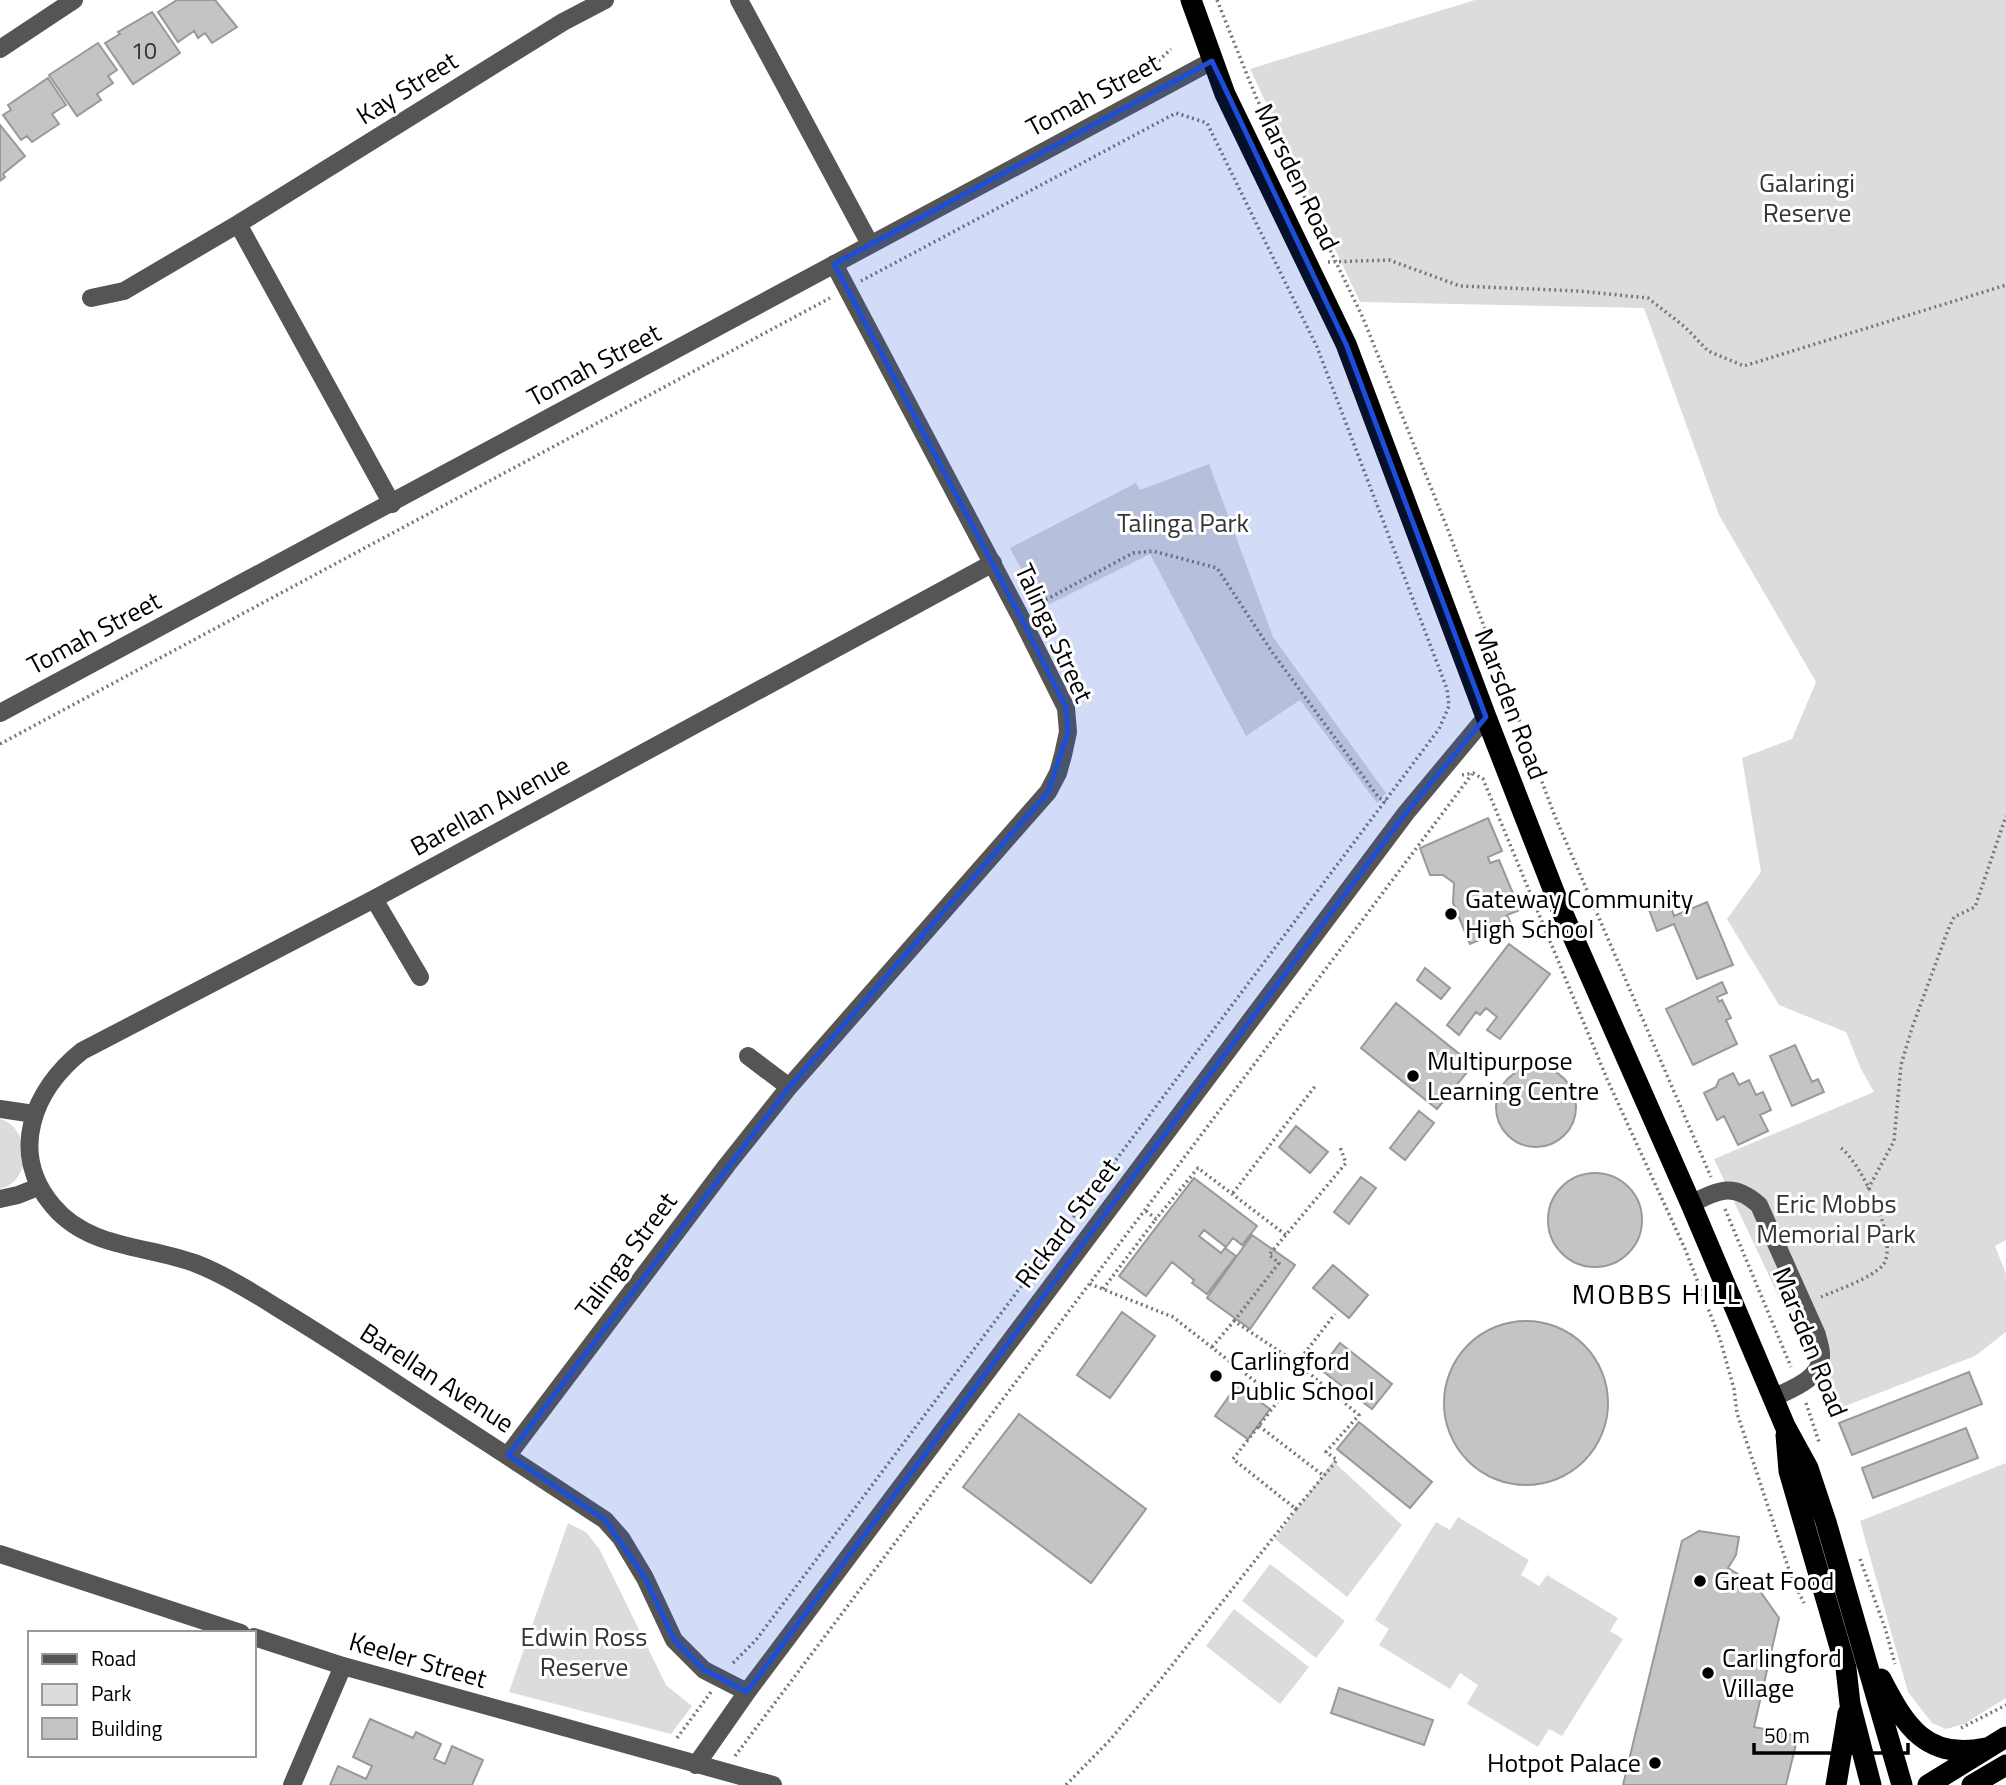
<svg xmlns="http://www.w3.org/2000/svg" width="2006" height="1785" viewBox="0 0 2006 1785" font-family="'Titillium Web',sans-serif">
<style>
.green{fill:#dcdcdc}
.building{fill:#c4c4c4;stroke:#999;stroke-width:2}
.lines{fill:none;stroke-linecap:round;stroke-linejoin:round}
.path{stroke:#777;stroke-width:3.5;stroke-dasharray:2 3.5;stroke-linecap:butt}
.minor{stroke:#555;stroke-width:18}
.highway{stroke:#000;stroke-width:21}
.marked{fill:#1d4ed8;fill-opacity:0.2;stroke:#1d4ed8;stroke-width:5;stroke-linejoin:round}
.poi-dot{fill:#000;stroke:#fff;stroke-width:2.5}
.labels{text-anchor:middle;stroke-width:6;stroke-linejoin:round;paint-order:stroke}
.number-label{font-size:23px;fill:#313131}
.street-label{font-size:26px;fill:#000;stroke:#fff}
.park-label{font-size:26px;fill:#333;stroke:#fff}
.poi-label{font-size:26px;fill:#000;stroke:#fff;text-anchor:start}
.neighbourhood-label{font-size:28px;letter-spacing:2px;fill:#000;stroke:#fff}
</style>
<rect width="100%" height="100%" fill="#fff"/>
<!-- green -->
<path class="green" d="M1475,0H2006V1240L1995,1246L2006,1274V1332L1975,1356L1827,1413L1812,1367L1714,1159L1874,1092L1861,1069L1846,1032L1779,1005L1727,919L1761,872L1742,758L1792,739L1816,682L1719,515L1644,308L1360,302L1250,69Z
M1209,464L1273,637L1386,793L1377,803L1300,700L1246,736L1150,554L1042,608L1010,548L1136,483L1140,490Z
M0,1119C31,1127 33,1182 0,1189Z
M1333,1461L1402,1525L1347,1597L1275,1539Z
M2006,1463V1698L1964,1724L1946,1729L1932,1723L1908,1692L1860,1521Z
M1458,1517L1529,1560L1521,1575L1539,1586L1547,1575L1618,1618L1610,1631L1623,1639L1562,1736L1549,1729L1538,1747L1467,1704L1478,1685L1460,1673L1450,1689L1379,1645L1389,1629L1375,1620L1436,1522L1450,1530Z
M568,1523L586,1532L600,1550L666,1685L692,1706L671,1734L509,1692Z
M1270,1564L1345,1621L1316,1658L1242,1601Z
M1234,1609L1309,1667L1280,1704L1206,1646Z"/>
<!-- building -->
<path class="building" d="M177,0H215L237,27L212,43L205,33L198,38L194,31L178,42L158,12Z
M152,12L180,53L133,84L105,43L120,34L118,32Z
M98,43L117,70L108,76L113,83L97,94L101,100L77,116L49,75Z
M48,78L66,105L52,114L59,124L32,142L27,136L21,140L3,115L11,110L8,105Z
M0,125L25,156L3,174L5,177L0,181Z
M1488,818L1502,851L1488,857L1490,863L1499,860L1520,910L1507,915L1512,926L1470,944L1453,903L1454,883L1443,875H1430L1420,848Z
M1668,899L1674,916L1707,902L1733,965L1697,979L1674,924L1657,931L1648,907Z
M1509,944L1550,974L1500,1039L1487,1030L1497,1017L1486,1008L1480,1015L1476,1012L1459,1035L1447,1025Z
M1425,968L1450,988L1441,999L1417,980Z
M1722,982L1727,993L1717,997L1719,1002L1722,1000L1731,1018L1726,1020L1737,1044L1693,1065L1666,1009Z
M1396,1003L1473,1065L1437,1109L1361,1048Z
M1795,1045L1812,1082L1818,1079L1824,1092L1792,1106L1770,1056Z
M1496 1107a40 40 0 1 1 80 0a40 40 0 1 1-80 0Z
M1733,1073L1739,1085L1749,1080L1756,1095L1763,1092L1771,1110L1760,1115L1768,1131L1738,1145L1724,1116L1717,1120L1704,1093L1716,1087L1719,1080Z
M1419,1111L1434,1123L1405,1160L1390,1148Z
M1296,1126L1328,1152L1310,1173L1279,1147Z
M1548 1220a47 47 0 1 1 94 0a47 47 0 1 1-94 0Z
M1361,1177L1376,1188L1349,1224L1334,1212Z
M1194,1178L1257,1226L1242,1245L1233,1238L1226,1247L1204,1230L1199,1236L1221,1253L1225,1248L1236,1256L1207,1294L1192,1283L1194,1280L1172,1262L1146,1296L1119,1276Z
M1252,1235L1295,1265L1250,1329L1207,1298Z
M1333,1265L1368,1295L1349,1318L1313,1288Z
M1122,1312L1155,1336L1110,1398L1077,1375Z
M1444 1403a82 82 0 1 1 164 0a82 82 0 1 1-164 0Z
M1340,1343L1392,1384L1372,1409L1320,1369Z
M1969,1372L1982,1404L1852,1455L1839,1423Z
M1237,1385L1270,1409L1248,1439L1215,1416Z
M1019,1414L1146,1509L1091,1583L963,1487Z
M1359,1422L1432,1482L1410,1508L1337,1449Z
M1966,1428L1978,1458L1873,1498L1862,1468Z
M1699,1531L1739,1537L1736,1555L1728,1568L1738,1574L1745,1584L1757,1587L1779,1618L1754,1727L1798,1736L1786,1785H1623L1682,1541Z
M1339,1688L1433,1720L1424,1745L1331,1713Z
M370,1719L413,1738L416,1732L441,1744L434,1759L445,1764L452,1746L483,1760L472,1785H330L338,1766L366,1779L372,1766L353,1757Z"/>
<g class="lines">
<!-- path -->
<path class="path" d="M1217,0L1256,97L1363,318L1448,530L1554,814L1711,1177
M1107,92L1152,67L1171,49
M1328,262L1389,260L1460,286L1579,291L1648,298L1685,327L1708,351L1744,366L2006,285
M1036,605L1133,553L1153,551L1217,568L1272,652L1379,798L1386,801
M0,744L830,298
M1462,775L1473,773L1483,779L1607,1079L1685,1249L1720,1339L1734,1389L1737,1413L1792,1579L1804,1603
M1868,1189L1894,1141L1901,1065L1912,1028L1948,930L1954,917L1975,907L2006,816
M1233,1193L1316,1085
M1725,1209L1791,1367
M1146,1211L1156,1219L1198,1168L1286,1235
M1103,1289L1156,1219
M1821,1297C1837,1290 1872,1278 1883,1265C1900,1242 1861,1163 1841,1148
M1234,1321L1279,1263L1269,1255L1346,1163L1340,1147
M1212,1347L1234,1321L1297,1363
M1806,1403L1819,1442
M1259,1426L1324,1476
M1296,1509L1337,1460L1326,1452L1359,1415L1297,1363L1335,1314
M1860,1559L1885,1628L1895,1664
M733,1663L756,1640L1439,729L1449,706L1447,689L1317,347L1207,123L1176,113L861,281
M1961,1728L2006,1705
M677,1738L711,1692
M735,1756L1472,774
M1066,1785L1110,1740L1161,1679L1296,1509L1233,1459L1279,1400L1173,1317L1090,1284"/>
<!-- minor -->
<path class="minor" d="M739,0L870,244
M0,49L74,0
M238,224L392,504
M91,298L124,291L238,224L563,22L605,0
M0,713L1212,61
M374,899L420,977
M748,1056L789,1087
M0,1109L34,1114
M0,1199L18,1195L38,1187
M1691,1204C1719,1190 1733,1182 1759,1205L1817,1335C1818,1341 1822,1350 1821,1357C1820,1379 1791,1389 1775,1397
M508,1455L727,1165L789,1087L1048,792L1058,773L1063,755L1068,732L1066,708L1020,616L834,264
M0,1554L241,1633
M254,1637L343,1666L773,1785
M747,1692L704,1670L674,1640L645,1578L621,1538L605,1520C530,1470 454,1422 379,1372C345,1350 311,1328 276,1307C251,1291 225,1275 197,1264C149,1245 90,1250 53,1206C8,1153 33,1090 82,1051L374,899L993,563
M696,1765L747,1692L1406,813L1486,717
M292,1785L343,1666"/>
<!-- highway -->
<path class="highway" d="M1191,0L1225,94L1346,344L1486,717L1560,907L1691,1204L1785,1426L1808,1468L1826,1522L1902,1785
M1786,1435L1789,1471L1846,1668L1850,1704L1871,1785
M1881,1679C1905,1726 1927,1761 1986,1748
M1836,1785L1848,1713
M1928,1785L2006,1737
M1972,1785L2006,1765"/>
</g>
<!-- marked area -->
<path class="marked" d="M1212,61L1346,344L1486,717L1406,813L747,1692L704,1670L674,1640L645,1578L605,1520L508,1455L789,1087L1048,792L1068,732L1066,708L1020,616L834,264Z"/>
<!-- markers -->
<g class="poi-dot">
<circle cx="1451" cy="914" r="7"/>
<circle cx="1413" cy="1076" r="7"/>
<circle cx="1216" cy="1376" r="7"/>
<circle cx="1700" cy="1581" r="7"/>
<circle cx="1708" cy="1673" r="7"/>
<circle cx="1655" cy="1763" r="7"/>
</g>
<g class="labels">
<!-- number labels -->
<g class="number-label">
<text x="144" y="59">10</text>
</g>
<!-- street labels -->
<g class="street-label">
<text transform="translate(407 88) rotate(-32)" y="9">Kay Street</text>
<text transform="translate(1093 95) rotate(-28)" y="9">Tomah Street</text>
<text transform="translate(1297 177) rotate(64)" y="9">Marsden Road</text>
<text transform="translate(594 365) rotate(-28)" y="9">Tomah Street</text>
<text transform="translate(94 633) rotate(-28)" y="9">Tomah Street</text>
<text transform="translate(1054 633) rotate(65)" y="9">Talinga Street</text>
<text transform="translate(1511 704) rotate(69)" y="9">Marsden Road</text>
<text transform="translate(490 806) rotate(-29)" y="9">Barellan Avenue</text>
<text transform="translate(1067 1223) rotate(-53)" y="9">Rickard Street</text>
<text transform="translate(626 1255) rotate(-53)" y="9">Talinga Street</text>
<text transform="translate(1810 1342) rotate(68)" y="9">Marsden Road</text>
<text transform="translate(437 1378) rotate(33)" y="9">Barellan Avenue</text>
<text transform="translate(418 1660) rotate(16)" y="9">Keeler Street</text>
</g>
<!-- park labels -->
<g class="park-label">
<text x="1807" y="192">Galaringi<tspan x="1807" dy="30">Reserve</tspan></text>
<text x="1183" y="532">Talinga Park</text>
<text x="1836" y="1213">Eric Mobbs<tspan x="1836" dy="30">Memorial Park</tspan></text>
<text x="584" y="1646">Edwin Ross<tspan x="584" dy="30">Reserve</tspan></text>
</g>
<!-- poi labels -->
<g class="poi-label">
<text x="1465" y="908">Gateway Community<tspan x="1465" dy="30">High School</tspan></text>
<text x="1427" y="1070">Multipurpose<tspan x="1427" dy="30">Learning Centre</tspan></text>
<text x="1230" y="1370">Carlingford<tspan x="1230" dy="30">Public School</tspan></text>
<text x="1714" y="1590">Great Food</text>
<text x="1722" y="1667">Carlingford<tspan x="1722" dy="30">Village</tspan></text>
<text x="1641" y="1772" text-anchor="end">Hotpot Palace</text>
</g>
<!-- neighbourhood labels -->
<g class="neighbourhood-label">
<text x="1657" y="1304">MOBBS HILL</text>
</g>
</g>
<!-- legend -->
<rect x="28" y="1631" width="228" height="126" fill="#ffffff" stroke="#999999" stroke-width="2"/>
<rect x="42" y="1654" width="35" height="10" fill="#555555" stroke="#999999" stroke-width="2"/>
<text x="91" y="1666" font-size="21" fill="#000000">Road</text>
<rect x="42" y="1684" width="35" height="21" fill="#dcdcdc" stroke="#999999" stroke-width="2"/>
<text x="91" y="1701" font-size="21" fill="#000000">Park</text>
<rect x="42" y="1718" width="35" height="21" fill="#c4c4c4" stroke="#999999" stroke-width="2"/>
<text x="91" y="1736" font-size="21" fill="#000000">Building</text>
<!-- scale -->
<path d="M1754 1743v10h154v-10" fill="none" stroke="#000000" stroke-width="3.5"/>
<text x="1764" y="1743" font-size="21" fill="#000000" stroke="#ffffff" stroke-width="5" paint-order="stroke">50 m</text>
</svg>
